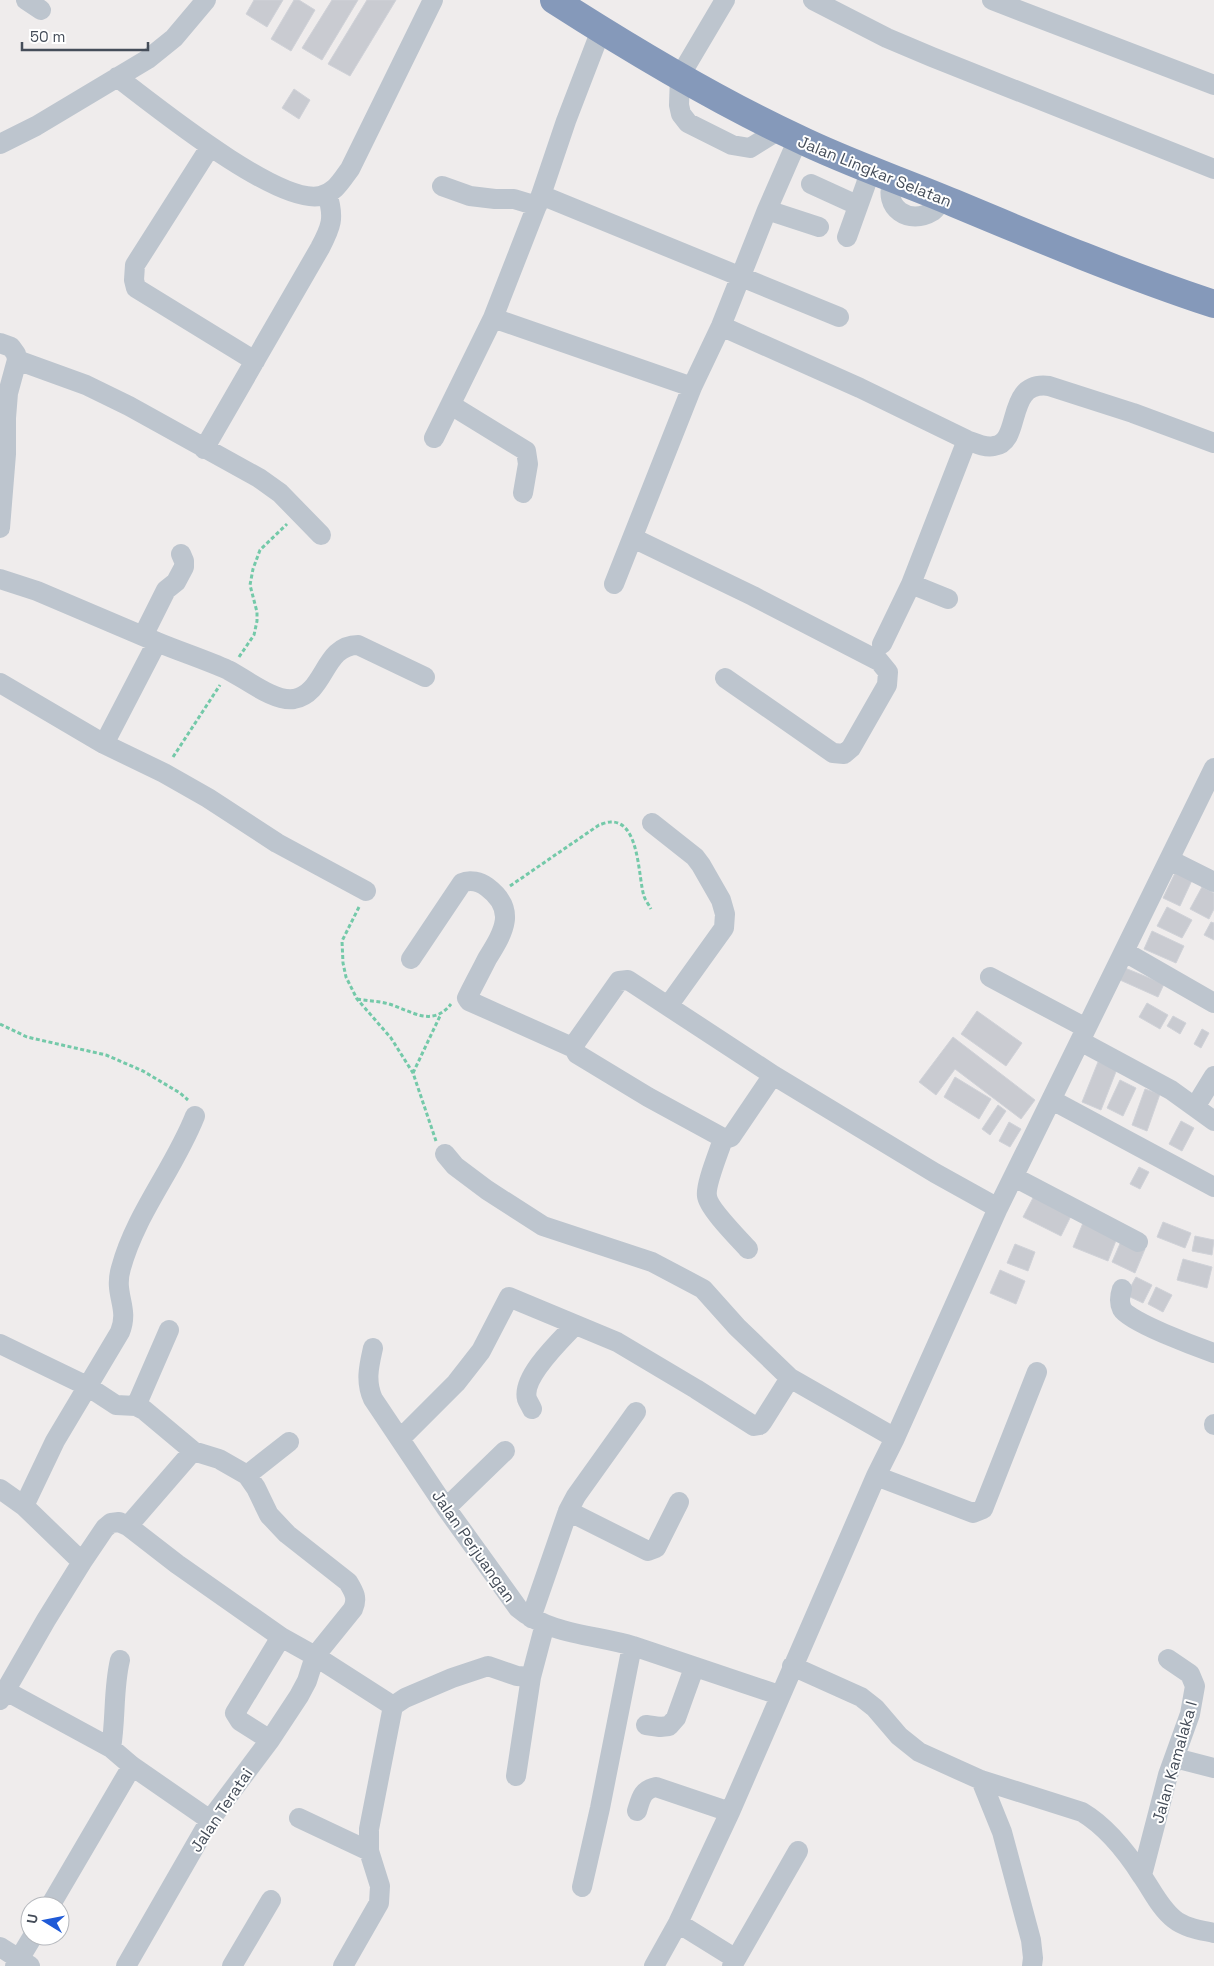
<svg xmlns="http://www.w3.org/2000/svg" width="1214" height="1966" viewBox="0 0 1214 1966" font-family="'Space Grotesk',sans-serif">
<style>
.building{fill:#c9cbd1;stroke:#d0d2d8}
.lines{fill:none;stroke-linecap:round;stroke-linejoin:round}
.path{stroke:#74c9a9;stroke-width:3;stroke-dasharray:4 2.5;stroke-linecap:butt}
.minor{stroke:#bdc5ce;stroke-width:20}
.highway{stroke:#8599ba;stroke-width:28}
.labels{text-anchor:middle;stroke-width:4;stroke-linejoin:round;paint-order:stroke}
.street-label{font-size:16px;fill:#454d59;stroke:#fff}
</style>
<rect width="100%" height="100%" fill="#efecec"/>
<!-- building -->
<path class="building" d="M254,0H283L267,27L246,14Z
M294,0H299L315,10L291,51L271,39Z
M332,0H358L322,60L302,48Z
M367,0H396L350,76L328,64Z
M294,89L310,100L299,119L282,108Z
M1177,869L1194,876L1180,906L1163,898Z
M1202,887L1214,893V909L1209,919L1190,909Z
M1167,907L1192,920L1182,938L1157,926Z
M1211,922L1214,923V940L1204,935Z
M1152,931L1184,946L1176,963L1144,949Z
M1125,968L1164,984L1158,997L1120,980Z
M1147,1003L1168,1015L1160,1029L1139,1017Z
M977,1011L1022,1043L1006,1066L961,1034Z
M1173,1016L1186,1023L1180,1034L1167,1026Z
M1202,1029L1209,1033L1201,1048L1194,1044Z
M953,1037L1035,1100L1021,1119L955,1069L936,1095L919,1082Z
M1098,1062L1117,1069L1101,1110L1082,1102Z
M955,1077L991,1099L979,1119L944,1097Z
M1120,1080L1136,1088L1123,1116L1107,1108Z
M1145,1089L1160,1094L1147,1131L1132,1125Z
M998,1105L1006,1111L990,1135L982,1129Z
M1181,1121L1194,1128L1182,1151L1169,1144Z
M1009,1122L1021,1129L1010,1147L999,1141Z
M1139,1167L1149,1172L1140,1189L1130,1184Z
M1034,1196L1072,1214L1061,1236L1023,1217Z
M1163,1222L1191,1233L1185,1248L1157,1237Z
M1083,1223L1117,1238L1108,1261L1073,1247Z
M1195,1236L1214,1240L1212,1255L1192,1251Z
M1122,1239L1145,1249L1135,1273L1112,1262Z
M1015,1244L1035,1252L1028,1271L1007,1263Z
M1183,1259L1212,1267L1207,1288L1177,1280Z
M1000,1270L1025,1281L1016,1304L990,1293Z
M1136,1277L1152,1285L1143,1303L1126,1295Z
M1156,1287L1172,1295L1163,1312L1148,1304Z"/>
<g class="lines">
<!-- path -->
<path class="path" d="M239,657L254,635L257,621V612L250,585L253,569L260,550L287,524
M173,757L220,685
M510,886L599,825C602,824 607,822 610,822C640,820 638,878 644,896C645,900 649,905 651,909
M359,907L342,941L343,963L346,977L357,999L391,1038L413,1073L436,1141
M357,999C368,1001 379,1001 389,1004C412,1011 432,1028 451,1004
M0,1024L27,1037L106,1055L143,1071L180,1093L188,1100
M413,1073L440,1016"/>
<!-- minor -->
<path class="minor" d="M26,0L41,10
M725,0L680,76L679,105L681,114L688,123L732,145L750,148L779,130
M813,0L887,38L932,57L1214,169
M992,0L1214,85
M117,77C154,105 277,205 320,196C335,193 341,181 350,169L433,0
M0,144L36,126L148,59L174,38L206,0
M210,147L135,265L134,280L136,288L255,361
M893,180C882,208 909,226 933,211C937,208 940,202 943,198
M811,184L857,205
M442,186L470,196L495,199H514L537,206
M541,195L839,317
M767,210L819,227
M847,237L866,184L869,170
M493,318L692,387
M721,326L860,388L967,440C975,443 985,448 994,446C1023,443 1004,380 1049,386L1133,413L1214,443
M0,343L11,347L16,354L17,360L8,393L6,418V454L0,528
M17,360L86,385L129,406L259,478L280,493L321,535
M451,405L526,451L528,464L523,493
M434,438L493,318L541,195L566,121L601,30
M204,449L320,248C331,227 335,218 327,194
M633,538L753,596L879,661L888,672L887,685L851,748L844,754L833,753L725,678
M0,579L37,591L157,642L104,744
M614,584L692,387L721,326L767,210L798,139
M911,584L948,599
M143,636L166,590L176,582L184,567V561L181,554
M157,642C181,652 206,660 228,670C246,679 274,702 294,699C326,693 323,645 358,645L425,677
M882,644L911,584L967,440
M0,683L104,744L164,773L208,798L277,843L366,891
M652,823L695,857L701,865L721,900L725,914L724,928L668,1006
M1170,860L1214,882
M1125,952L1214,1003
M411,959L462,883C470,879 480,882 487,887C518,910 503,933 487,959C481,971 475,982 469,994L467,998L469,1001L574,1048
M990,977L1086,1028
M1080,1041L1171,1090L1214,1121
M773,1075L731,1137L725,1139L648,1097L577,1054L574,1048L576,1042L619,981L628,980L773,1075L935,1173L998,1208
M1052,1100L1214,1187
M1195,1107L1214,1076
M723,1139C719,1152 705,1185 707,1196C708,1208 739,1239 748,1249
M445,1154L455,1166L487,1190L543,1226L652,1262L703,1289L737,1327L790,1378L895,1438
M1014,1177L1138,1242
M1122,1289C1120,1295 1119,1303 1122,1309C1129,1322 1197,1347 1214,1353
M0,1344L87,1386L116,1405L136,1406L144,1410L193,1451L219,1459L247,1475L256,1488L269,1515L287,1534L348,1582C354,1592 358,1598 353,1609L315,1656L393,1706
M373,1348C369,1366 365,1381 373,1399L446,1508L518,1608C548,1634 596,1635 633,1646C682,1662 730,1679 779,1695
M136,1406L169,1330
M532,1409C531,1406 528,1402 527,1399C521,1377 561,1340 575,1325
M1214,1425V1424
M400,1439L456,1383L481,1351L509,1297L617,1342L696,1389L754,1426L760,1425L763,1421L790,1378
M247,1475L289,1442
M876,1476L973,1513L983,1509L1037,1372
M0,1489L24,1506L82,1562
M24,1506L55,1441L120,1332C130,1307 113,1295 121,1268C136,1213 174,1169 195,1116
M446,1508L505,1451
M568,1511L648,1551L656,1548L679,1502
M128,1526L193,1451
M531,1618L568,1511L576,1496L636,1412
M120,1660C113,1689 116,1719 111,1748L132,1766L210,1820
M792,1666L861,1697L875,1708L899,1736L919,1752L981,1780L1082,1812C1107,1827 1126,1851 1142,1876C1152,1890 1160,1908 1174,1919C1185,1928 1201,1930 1214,1933
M6,1691L111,1748
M0,1700L46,1620L82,1562L105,1528L111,1523L119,1522L128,1526L177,1564L281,1637L315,1656L307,1681L299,1696L270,1740L210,1820L126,1966
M646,1725L660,1727L669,1726L676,1718L694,1668
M270,1740L240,1721L235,1713L281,1637
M1175,1758L1214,1768
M516,1776L531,1677L545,1624
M981,1780L1002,1832L1031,1940L1033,1958L1032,1966
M637,1811C641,1798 642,1790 656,1787L730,1812
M299,1818L369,1851
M1142,1875L1168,1775L1190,1714L1195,1686L1190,1674L1168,1659
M582,1887L600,1808L632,1646
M50,1906L132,1766
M678,1923L736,1959
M0,1947L30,1966
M15,1966L33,1936
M232,1966L271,1900
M343,1966L379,1903L380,1886L369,1851V1829L393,1706L405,1698L452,1678L488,1666L517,1676L531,1677
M654,1966L678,1923L730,1812L876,1476L895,1438L998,1208L1214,768
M732,1966L798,1851"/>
<!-- highway -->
<path class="highway" d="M554,0C632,50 713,99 797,138C848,163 902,181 954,203C1040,239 1126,275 1214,304"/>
</g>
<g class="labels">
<!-- street labels -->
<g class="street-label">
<text transform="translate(875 171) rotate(22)" y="6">Jalan Lingkar Selatan</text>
<text transform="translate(474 1546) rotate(55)" y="6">Jalan Perjuangan</text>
<text transform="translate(1174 1762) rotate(-74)" y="6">Jalan Kamalaka I</text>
<text transform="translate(221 1810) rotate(-56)" y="6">Jalan Teratai</text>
</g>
</g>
<!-- north arrow -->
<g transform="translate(45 1921) rotate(280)"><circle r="24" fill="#ffffff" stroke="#b5b8bd"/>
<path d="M0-4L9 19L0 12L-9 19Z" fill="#1f5ad7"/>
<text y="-8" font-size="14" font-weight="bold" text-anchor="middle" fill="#454d59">U</text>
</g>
<!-- scale -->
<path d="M22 42v8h126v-8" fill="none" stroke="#454d59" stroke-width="2.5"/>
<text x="30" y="42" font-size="15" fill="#454d59" stroke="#ffffff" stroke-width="4" paint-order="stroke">50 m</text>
</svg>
